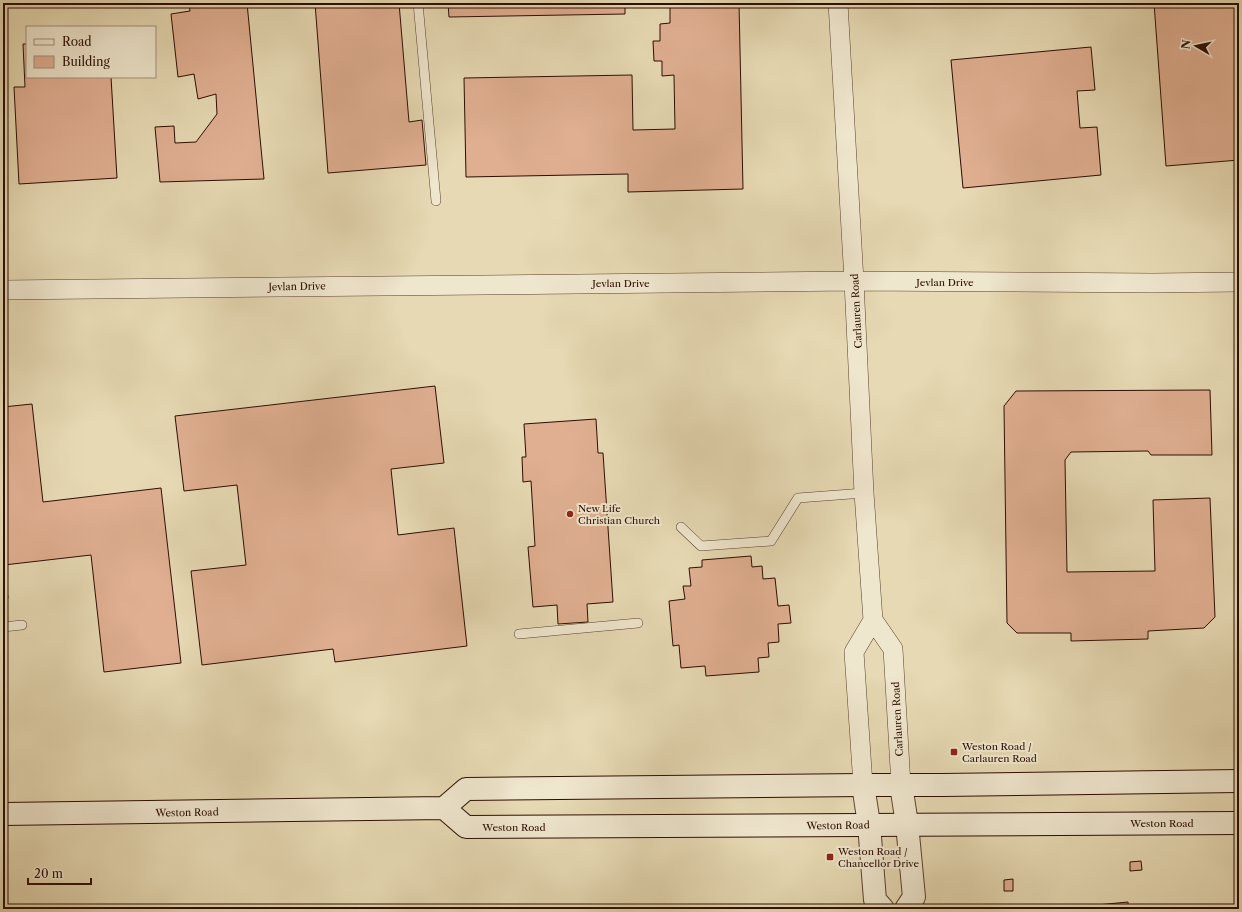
<svg xmlns="http://www.w3.org/2000/svg" width="1242" height="912" viewBox="0 0 1242 912" font-family="'Libre Caslon Text',serif">
<style>
.building{fill:#e0af92;stroke:#2c0d00}
.lines{fill:none;stroke-linecap:round;stroke-linejoin:round}
.service-casing{stroke:#5a402d;stroke-width:10}
.minor-casing{stroke:#5a402d;stroke-width:20}
.tertiary-casing{stroke:#5a402d;stroke-width:24}
.secondary-casing{stroke:#2c0d00;stroke-width:24}
.service{stroke:#efe6ce;stroke-width:9}
.minor{stroke:#efe6ce;stroke-width:19}
.tertiary{stroke:#efe6ce;stroke-width:22}
.secondary{stroke:#efe6ce;stroke-width:22}
.poi-dot{fill:#8f2418;stroke:#efe6ce;stroke-width:1.5}
.labels{text-anchor:middle;stroke-width:4;stroke-linejoin:round;paint-order:stroke}
.street-label{font-size:10px;fill:#2c0d00;stroke:#efe6ce}
.poi-label{font-size:10px;fill:#2c0d00;stroke:#efe6ce;text-anchor:start}
</style>
<rect width="100%" height="100%" fill="#e6d9b3"/>
<filter id="stains"><feTurbulence type="fractalNoise" baseFrequency=".005" numOctaves="4"/><feColorMatrix values="0 0 0 0 .2 0 0 0 0 .09 0 0 0 0 .02 0 0 0 .5 -.17"/></filter>
<radialGradient id="worn" r=".72"><stop offset=".6" stop-color="#630" stop-opacity="0"/><stop offset="1" stop-color="#630" stop-opacity=".3"/></radialGradient>
<!-- building -->
<path class="building" d="M189,3H247L264,179L160,182L155,127L174,126L175,143L196,142L217,114L216,94L198,99L194,74L178,77L171,14L190,11Z
M315,3H399L409,122L422,120L426,165L328,173Z
M448,3H625V14L449,17Z
M670,3H739L743,189L628,192V174L466,177L464,78L632,75L633,130L675,129L674,75L662,76V61H654L653,41H660V24L670,23Z
M1154,3H1239V160L1166,166Z
M23,44H27V77H111L117,178L19,184L14,87H25Z
M1091,47L1095,90L1077,91L1080,128L1097,127L1101,175L963,188L951,60Z
M435,386L444,463L391,469L398,535L454,528L467,646L335,662L333,649L202,665L191,571L246,565L237,485L184,491L175,416Z
M1210,390L1212,455H1151L1148,451L1071,452L1065,460L1067,572L1155,571L1153,500L1210,498L1215,617L1204,628L1148,631V639L1071,641V633H1017L1007,623L1004,406L1016,391Z
M32,404L43,502L161,488L181,663L104,672L91,555L4,565L8,598L3,599V407Z
M596,419L598,453H603L613,602L587,604L588,622L558,624L557,605L533,607L528,547L535,546L531,481L523,482L522,457H526L524,424Z
M751,556L752,567L762,566L763,579L775,578L778,606L789,605L791,623L778,624L779,642L768,643L769,657L758,658L759,672L706,676L705,666L681,668L679,645L673,646L669,601L685,599L683,586H691L689,568L702,567V560Z
M1141,861L1142,870L1130,871V862Z
M1013,879V891H1004V880Z
M1128,902V909H1097V905Z"/>
<g class="lines">
<!-- service casing -->
<g class="service-casing">
<path id="service" d="M418,3L436,201
M681,527L701,546L771,541L798,498L864,493
M3,627L22,625
M519,634L638,623"/>
</g>
<!-- minor casing -->
<g class="minor-casing">
<path id="minor" d="M838,3L854,281L864,493L873,620L893,649L901,785
M3,290L854,281L1153,283L1239,282
M863,785L854,652L873,620"/>
</g>
<!-- tertiary casing -->
<g class="tertiary-casing">
<path id="tertiary" d="M863,785L869,824L875,900L883,909
M901,785L907,824L914,897L906,909"/>
</g>
<!-- secondary casing -->
<g class="secondary-casing">
<path id="secondary" d="M444,808L466,827L1239,823
M3,814L444,808L466,789L863,785H943L1239,781"/>
</g>
<!-- service -->
<use href="#service" class="service"/>
<!-- minor -->
<use href="#minor" class="minor"/>
<!-- tertiary -->
<use href="#tertiary" class="tertiary"/>
<!-- secondary -->
<use href="#secondary" class="secondary"/>
</g>
<!-- markers -->
<g class="poi-dot">
<circle cx="570" cy="514" r="4"/>
<rect x="950" y="748" width="8" height="8" rx="2"/>
<rect x="826" y="853" width="8" height="8" rx="2"/>
</g>
<g class="labels">
<!-- street labels -->
<g class="street-label">
<text x="945" y="286">Jevlan Drive</text>
<text x="621" y="287">Jevlan Drive</text>
<text transform="translate(297 286) rotate(-1)" y="4">Jevlan Drive</text>
<text transform="translate(856 311) rotate(-93)" y="4">Carlauren Road</text>
<text transform="translate(897 719) rotate(-93)" y="4">Carlauren Road</text>
<text transform="translate(187 812) rotate(-1)" y="4">Weston Road</text>
<text x="1162" y="827">Weston Road</text>
<text transform="translate(838 825) rotate(-1)" y="4">Weston Road</text>
<text x="514" y="831">Weston Road</text>
</g>
<!-- poi labels -->
<g class="poi-label">
<text x="578" y="512">New Life<tspan x="578" dy="12">Christian Church</tspan></text>
<text x="962" y="750">Weston Road /<tspan x="962" dy="12">Carlauren Road</tspan></text>
<text x="838" y="855">Weston Road /<tspan x="838" dy="12">Chancellor Drive</tspan></text>
</g>
</g>
<!-- margin -->
<rect width="1242" height="912" fill="none" stroke="#e6d9b3" stroke-width="16"/>
<rect x="4" y="4" width="1234" height="904" fill="none" stroke="#2c0d00" stroke-width="2"/>
<rect x="8" y="8" width="1226" height="896" fill="none" stroke="#2c0d00"/>
<!-- legend -->
<rect x="26" y="26" width="130" height="52" fill="#efe6ce" stroke="#a18f7c"/>
<rect x="34" y="39" width="20" height="6" fill="#efe6ce" stroke="#a18f7c"/>
<text x="62" y="46" font-size="12" fill="#2c0d00">Road</text>
<rect x="34" y="56" width="20" height="12" fill="#e0af92" stroke="#a18f7c"/>
<text x="62" y="66" font-size="12" fill="#2c0d00">Building</text>
<!-- north arrow -->
<g transform="translate(1196 46) rotate(279)" stroke="#efe6ce" stroke-width="3" paint-order="stroke">
<path d="M0-3L7 15L0 10L-7 15Z" fill="#2c0d00"/>
<text y="-6" font-size="11" font-weight="bold" text-anchor="middle" fill="#2c0d00">N</text>
</g>
<!-- scale -->
<path d="M28 878v6h63v-6" fill="none" stroke="#2c0d00" stroke-width="2"/>
<text x="34" y="878" font-size="12" fill="#2c0d00" stroke="#efe6ce" stroke-width="3" paint-order="stroke">20 m</text>
<rect width="100%" height="100%" filter="url(#stains)"/>
<rect width="100%" height="100%" fill="url(#worn)"/>
</svg>
